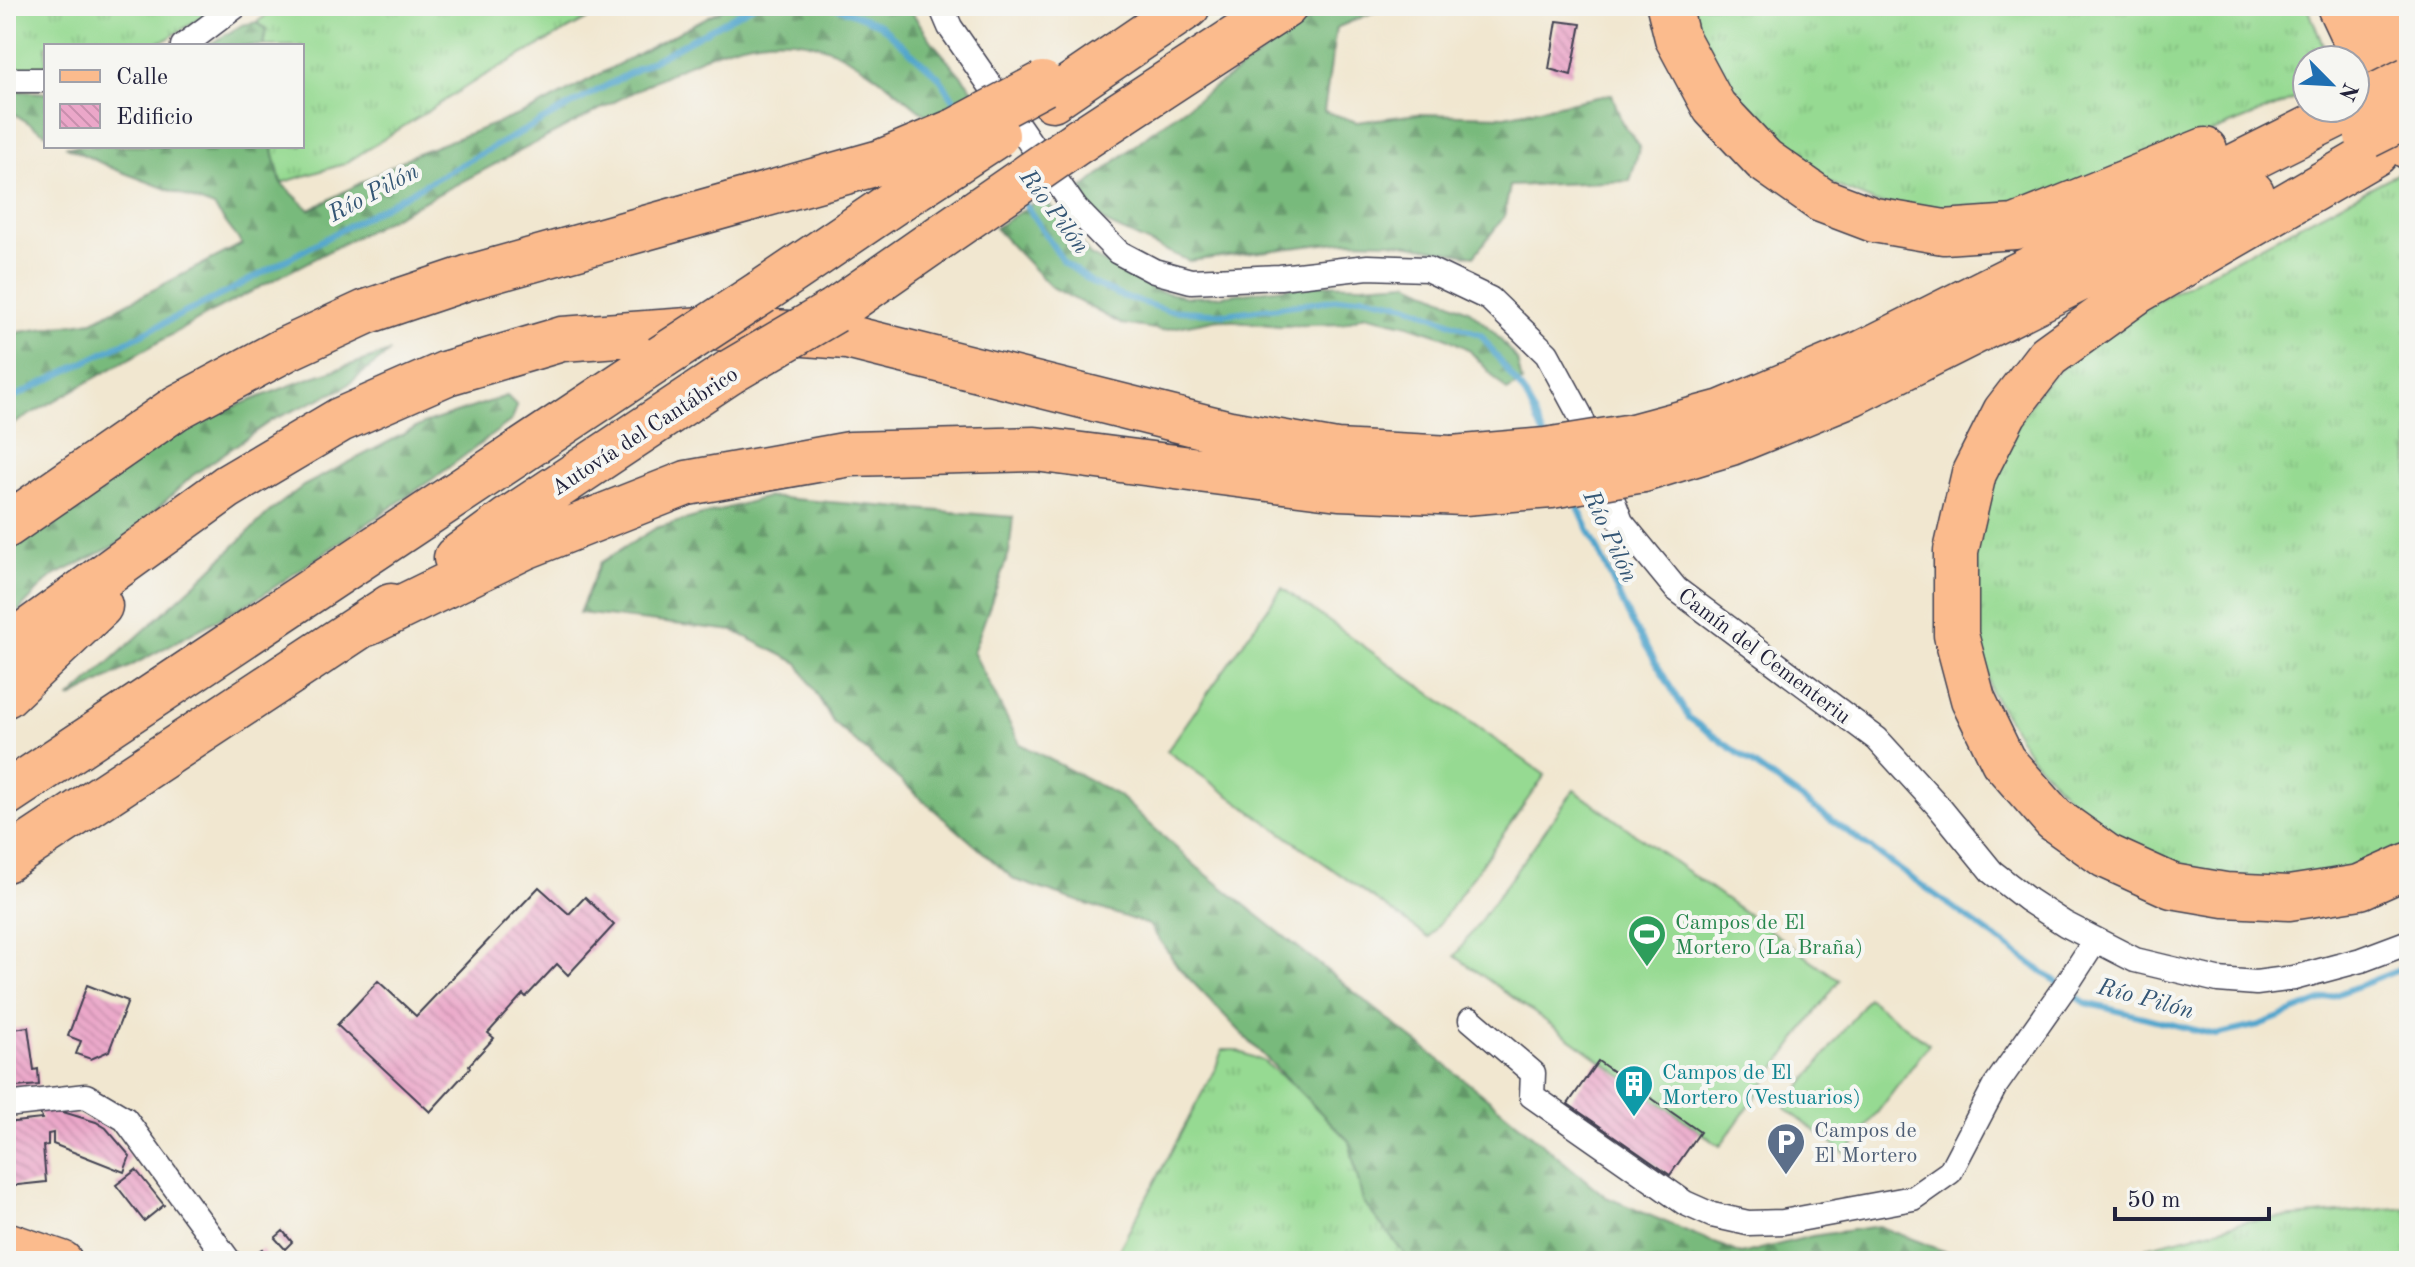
<svg xmlns="http://www.w3.org/2000/svg" width="2415" height="1267" viewBox="0 0 2415 1267" font-family="'Old Standard TT',serif">
<style>
.grass{fill:url(#grass-tufts);stroke:#5c7e66;stroke-width:2}
.forest{fill:url(#forest-firs);stroke:#4d6e5c;stroke-width:2}
.pitch{fill:#96da92;stroke:#5c7e66;stroke-width:2}
.lines{fill:none;stroke-linecap:round;stroke-linejoin:round}
.stream{stroke:#50a4cc;stroke-width:6}
.building{fill:url(#building-back-hatch)}
.street-casing{stroke:#414051;stroke-width:27}
.primary-casing{stroke:#414051;stroke-width:43}
.highway-casing{stroke:#414051;stroke-width:47}
.street{stroke:#fff;stroke-width:24}
.primary{stroke:#fbbb8d;stroke-width:40}
.highway{stroke:#fbbb8d;stroke-width:44}
.highway-bridge-casing{stroke:#414051;stroke-width:47;stroke-linecap:butt}
.highway-bridge{stroke:#fbbb8d;stroke-width:44}
.labels{text-anchor:middle;stroke-width:8;stroke-linejoin:round;paint-order:stroke}
.street-label{font-size:22px;fill:#22223b;stroke:#f6f6f2}
.leisure-label{font-size:22px;fill:#27864d;stroke:#f6f6f2;text-anchor:start}
.culture-label{font-size:22px;fill:#0d838f;stroke:#f6f6f2;text-anchor:start}
.service-label{font-size:22px;fill:#4e5e75;stroke:#f6f6f2;text-anchor:start}
.water-label{font-size:24px;font-style:italic;fill:#345675;stroke:#f6f6f2}
</style>
<defs>
<pattern id="grass-tufts" width="24" height="20" patternUnits="userSpaceOnUse" patternTransform="scale(2)"><rect width="24" height="20" fill="#96da92"/><path d="M3 7l-1-3M5 7V3M7 7l1-3M15 17l-1-3M17 17v-4M19 17l1-3" fill="none" stroke="#81bb7f"/></pattern>
<pattern id="forest-firs" width="22" height="20" patternUnits="userSpaceOnUse" patternTransform="scale(2)"><rect width="22" height="20" fill="#78ba7c"/><path d="M5 1l3.5 6h-7zM16 11l3.5 6h-7z" fill="#629767"/></pattern>
<pattern id="building-back-hatch" width="6" height="6" patternUnits="userSpaceOnUse" patternTransform="scale(2)"><rect width="6" height="6" fill="#eba7c9"/><path d="M-1 5l2 2M0 0l6 6M5-1l2 2" fill="none" stroke="#c98fae"/></pattern>
</defs>
<rect width="100%" height="100%" fill="#f6f6f2"/>
<filter id="ink" filterUnits="userSpaceOnUse"><feTurbulence type="fractalNoise" baseFrequency=".0125" numOctaves="2"/><feDisplacementMap in="SourceGraphic" scale="16" xChannelSelector="R" yChannelSelector="G"/><feConvolveMatrix kernelMatrix="1 2 1 2 8 2 1 2 1" color-interpolation-filters="sRGB"/></filter>
<filter id="wash" filterUnits="userSpaceOnUse"><feTurbulence type="fractalNoise" baseFrequency=".006" numOctaves="4" result="noise"/><feDisplacementMap in="SourceGraphic" scale="32" xChannelSelector="R" yChannelSelector="G"/><feGaussianBlur stdDeviation="1.8" result="paint"/><feColorMatrix in="noise" values="0 0 0 0 0 0 0 0 0 0 0 0 0 0 0 0 0 1.4 0 .05"/><feComposite in="paint" operator="in"/></filter>
<g filter="url(#wash)">
<rect width="100%" height="100%" fill="#f1e7d0"/>
<!-- grass -->
<path class="grass" d="M6,6H219L167,39L148,46H46V71L6,68Z
M279,6H330L317,12L335,6H611L480,78L344,164L281,183L272,146H302V46H263L266,29L257,22Z
M1682,6H2307L2329,60H2307V94L2046,199L1972,216L1876,203L1805,172L1739,118Z
M2398,173L2409,191V850L2315,877L2240,881L2179,864L2122,838L2075,804L2031,757L1991,692L1976,613L1974,542L1999,453L2040,389L2101,330Z
M1222,1050H1235L1263,1061L1305,1095L1372,1165L1446,1261H1113L1216,1067Z
M2409,1207V1261H2156L2146,1247L2248,1221Z"/>
<!-- forest -->
<path class="forest" d="M728,6H905L909,8L933,43L980,98L933,121C866,67 818,18 725,49C702,56 680,69 658,79L214,311L6,428V338L20,332L93,321L242,244L214,207L114,169L65,146H272L281,183L310,210L415,154L534,109Z
M1329,6H1388L1336,28L1324,111L1357,122L1417,114L1505,116L1612,94L1622,123L1640,146L1630,181L1510,186L1504,217L1474,256L1391,242L1346,241L1189,261L1107,224L1076,194L1150,133Z
M257,22L266,29L263,46H207L242,25Z
M6,90L46,93V134L13,113H6Z
M1043,197L1090,255L1158,291L1188,297L1221,296L1314,284L1362,285L1408,282L1470,311L1495,333L1517,360L1522,382L1507,391L1468,349L1445,337L1409,325L1365,315L1342,324L1279,326L1218,319L1162,330L1121,324L1050,286L995,228Z
M390,352L342,389L272,420L192,476L122,542L50,578L6,624V551L180,427L310,378Z
M507,396L517,406L512,420L440,474L260,597L69,699L207,573L268,513L303,486L423,424Z
M767,497L1013,517L1009,553L973,652L1020,744L1118,795L1197,867L1492,1102L1606,1197L1741,1254L1812,1236L1879,1226L1954,1255L1977,1261H1410L1363,1202L1349,1141L1256,1048L1179,968L1149,925L1015,880L833,722L798,663L734,631L579,613L600,563L656,528Z"/>
<!-- pitch -->
<path class="pitch" d="M1282,588L1545,775L1429,938L1167,751Z
M1574,790L1839,980L1720,1146L1455,956Z
M1868,998L1929,1044L1846,1154L1785,1108Z"/>
<g class="lines">
<!-- stream -->
<path class="stream" d="M833,6L879,24L939,77L960,109
M1021,198L1063,261L1094,284L1121,296L1167,310L1225,314L1364,296L1407,305L1481,335L1526,396L1544,436
M6,401L229,291L753,6
M1573,496L1631,621L1689,718L2061,985
M2070,992L2086,1003L2216,1035L2259,1025L2409,966"/>
</g>
<g id="blocks">
<!-- building -->
<path class="building" d="M1557,21L1581,24L1571,75L1549,69Z
M539,887L569,914L585,897L614,925L568,975L557,964L526,997L523,994L488,1033L494,1038L469,1065L470,1068L430,1112L337,1025L378,981L416,1016Z
M87,985L128,1001L109,1051L91,1059L76,1054L81,1041L68,1036Z
M28,1027L34,1070L38,1069L39,1085L6,1088V1030Z
M1598,1061L1700,1132L1670,1175L1568,1104Z
M39,1109L63,1112L96,1122L106,1128L130,1156L124,1172L53,1144V1133L48,1134V1145L43,1146L46,1182L9,1186L6,1123L42,1119Z
M136,1170L164,1205L144,1221L116,1185Z
M283,1231L292,1242L285,1249L275,1238Z
M262,1249L265,1254L254,1260L251,1256Z"/>
</g>
</g>
<g filter="url(#ink)">
<use href="#blocks" fill-opacity="0" stroke="#414051" stroke-width="2"/>
<g class="lines">
<!-- street casing -->
<g class="street-casing">
<path id="street" d="M941,6L950,27L1076,209L1118,252L1154,271L1191,281L1280,277L1368,267L1427,269L1490,299L1547,354L1580,415L1621,522L1676,589L1877,739L1939,807L1992,872L2028,900L2065,924L2135,960L2218,980L2256,983L2294,978L2361,960L2409,942
M183,46L236,6
M6,80H46
M1471,1020L1533,1073L1532,1096L1685,1203L1712,1215L1748,1223L1783,1222L1913,1198L1950,1172L1995,1086L2071,978L2095,941
M6,1105L86,1096L125,1119L229,1261"/>
</g>
<!-- primary casing -->
<g class="primary-casing">
<path id="primary" d="M6,1242L62,1261"/>
</g>
<!-- highway casing -->
<g class="highway-casing">
<path id="highway" d="M1669,6L1677,38L1714,107L1764,160L1821,200L1874,220L1944,232L2015,227L2205,150
M2339,6L2385,104L2409,147
M2382,6L2409,60
M1052,99L1188,6
M1079,141L1285,6
M2376,153L2138,291L2048,356L2005,412L1974,473L1956,551V635L1973,699L2003,761L2054,819L2106,856L2172,886L2225,895L2289,898L2360,887L2409,865
M762,292L902,197
M834,311L930,244
M1633,436L1722,412L1864,352L2351,108
M1643,470L1731,443L1851,394L2252,193
M6,526L176,408L286,349L366,312L467,278L881,162
M456,558L509,519L730,372
M367,624L525,547L687,483L850,454L1035,449L1339,488L1464,493
M6,647L227,487L340,420L447,373L562,339L717,328L847,337L1230,433L1336,452L1452,458
M6,695L100,606
M6,794L661,358
M6,860L391,606
M6,1261H7"/>
</g>
<!-- street -->
<use href="#street" class="street"/>
<!-- primary -->
<use href="#primary" class="primary"/>
<!-- highway -->
<use href="#highway" class="highway"/>
<!-- highway-bridge casing -->
<g class="highway-bridge-casing">
<path id="highway-bridge" d="M2355,106L2409,79
M2367,136L2409,115
M881,162L957,130L1043,84
M902,197L997,135
M930,244L1079,141
M661,358L762,292
M730,372L834,311
M1452,458L1546,450L1633,436
M1464,493L1551,486L1643,470"/>
</g>
<!-- highway-bridge -->
<use href="#highway-bridge" class="highway-bridge"/>
</g>
</g>
<!-- icons -->
<defs>
<g id="stadium-pin" transform="scale(2)"><path d="M0 17L-7.5 6A9.5 9.5 0 1 1 7.5 6Z" fill="#2e9e5b" stroke="#f6f6f2"/><path d="M0-5a6.5 5 0 1 0 0 10a6.5 5 0 1 0 0-10ZM-3.5-1.8h7v3.6h-7Z" fill="#fff"/></g>
<g id="building-pin" transform="scale(2)"><path d="M0 17L-7.5 6A9.5 9.5 0 1 1 7.5 6Z" fill="#0f9aa8" stroke="#f6f6f2"/><path d="M-4-6H4V6H1V3H-1V6H-4ZM-2.5-4.3h1.7v1.8h-1.7ZM.8-4.3h1.7v1.8H.8ZM-2.5-1h1.7V.8h-1.7ZM.8-1h1.7V.8H.8Z" fill="#fff"/></g>
<g id="parking-pin" transform="scale(2)"><path d="M0 17L-7.5 6A9.5 9.5 0 1 1 7.5 6Z" fill="#5c6f8a" stroke="#f6f6f2"/><path d="M-3.5-5.5H1a3.5 3.5 0 0 1 0 7H-1V5.5H-3.5ZM-1-3.4V-.6H.8a1.4 1.4 0 0 0 0-2.8Z" fill="#fff"/></g>
</defs>
<g fill-rule="evenodd">
<use href="#stadium-pin" x="1647" y="934"/>
<use href="#building-pin" x="1634" y="1084"/>
<use href="#parking-pin" x="1786" y="1142"/>
</g>
<g class="labels">
<!-- street labels -->
<g class="street-label">
<text transform="translate(644 430) rotate(-33)" y="8">Autovía del Cantábrico</text>
<text transform="translate(1765 655) rotate(37)" y="8">Camín del Cementeriu</text>
</g>
<!-- leisure labels -->
<g class="leisure-label">
<text x="1675" y="929">Campos de El<tspan x="1675" dy="25">Mortero (La Braña)</tspan></text>
</g>
<!-- culture labels -->
<g class="culture-label">
<text x="1662" y="1079">Campos de El<tspan x="1662" dy="25">Mortero (Vestuarios)</tspan></text>
</g>
<!-- service labels -->
<g class="service-label">
<text x="1814" y="1137">Campos de<tspan x="1814" dy="25">El Mortero</tspan></text>
</g>
<!-- water labels -->
<g class="water-label">
<text transform="translate(373 192) rotate(-28)" y="8">Río Pilón</text>
<text transform="translate(1055 211) rotate(53)" y="8">Río Pilón</text>
<text transform="translate(1611 536) rotate(65)" y="8">Río Pilón</text>
<text transform="translate(2146 998) rotate(15)" y="8">Río Pilón</text>
</g>
</g>
<!-- margin -->
<rect width="2415" height="1267" fill="none" stroke="#f6f6f2" stroke-width="32"/>
<!-- legend -->
<rect x="44" y="44" width="260" height="104" fill="#f6f6f2" stroke="#a1a1a9" stroke-width="2"/>
<rect x="60" y="70" width="40" height="12" fill="#fbbb8d" stroke="#a1a1a9" stroke-width="2"/>
<text x="116" y="84" font-size="24" fill="#22223b">Calle</text>
<rect x="60" y="104" width="40" height="24" fill="url(#building-back-hatch)" stroke="#a1a1a9" stroke-width="2"/>
<text x="116" y="124" font-size="24" fill="#22223b">Edificio</text>
<!-- north arrow -->
<g transform="translate(2331 84) rotate(114)"><circle r="38" fill="#f6f6f2" stroke="#a1a1a9" stroke-width="2"/>
<path d="M0-6L14 30L0 20L-14 30Z" fill="#1f6fb2"/>
<text y="-12" font-size="22" font-weight="bold" text-anchor="middle" fill="#22223b">N</text>
</g>
<!-- scale -->
<path d="M2115 1207v12h154v-12" fill="none" stroke="#22223b" stroke-width="4"/>
<text x="2127" y="1207" font-size="24" fill="#22223b" stroke="#f6f6f2" stroke-width="6" paint-order="stroke">50 m</text>
</svg>
